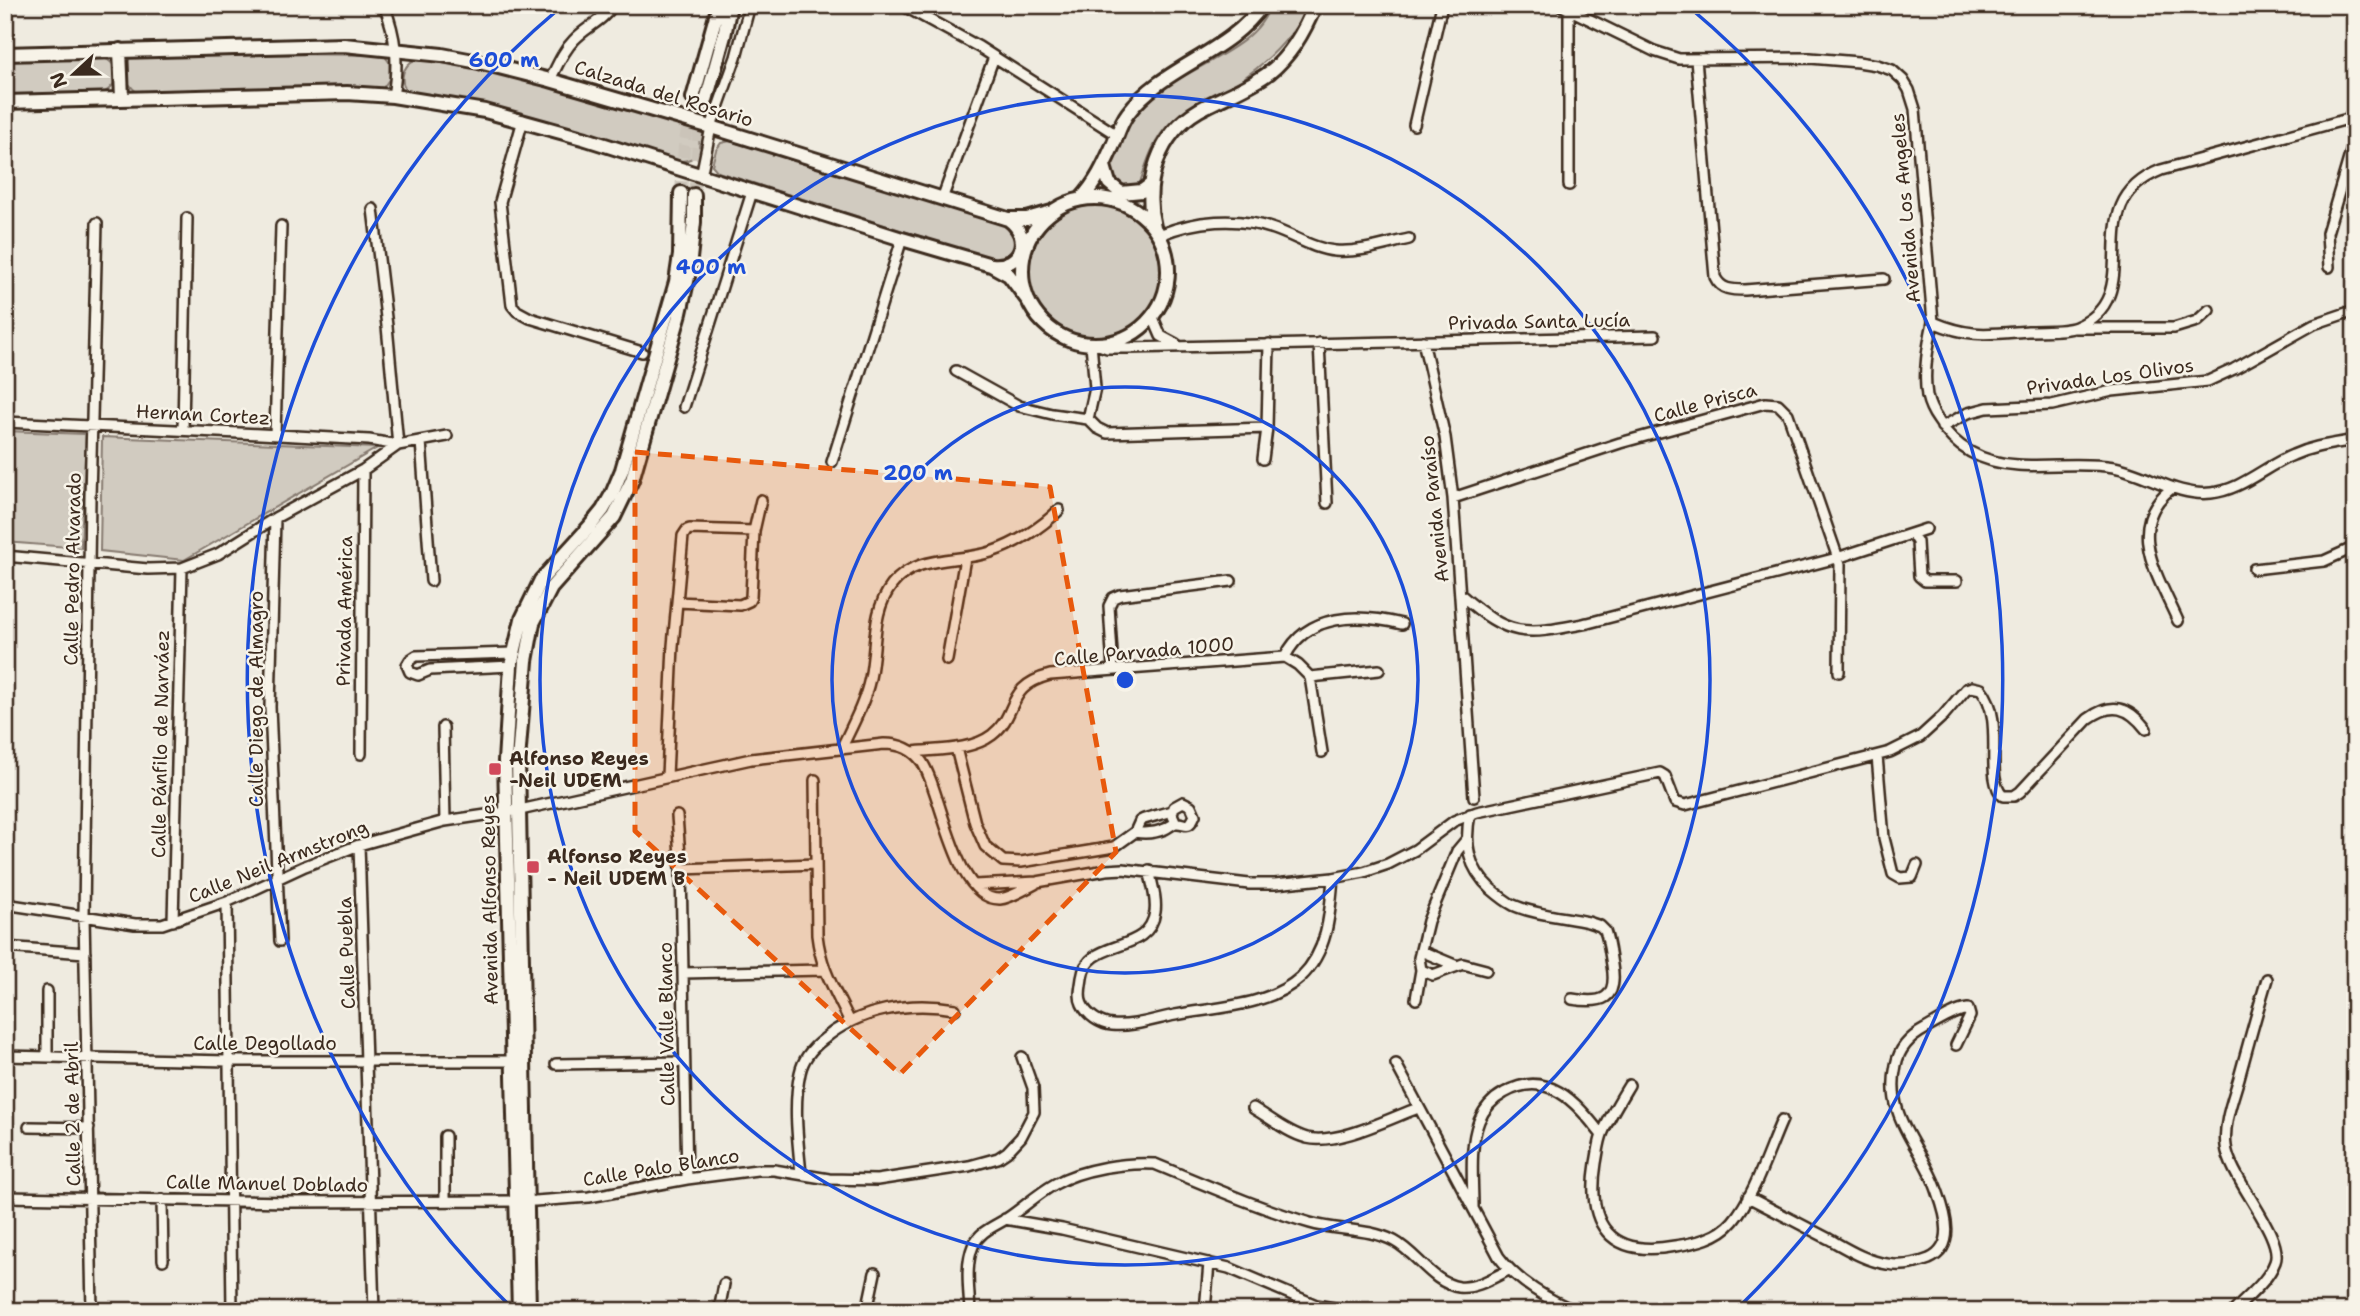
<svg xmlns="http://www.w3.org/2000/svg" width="2360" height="1316" viewBox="0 0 2360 1316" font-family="'Shantell Sans',sans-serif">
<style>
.green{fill:#d1cbc0;stroke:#867a6f;stroke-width:2}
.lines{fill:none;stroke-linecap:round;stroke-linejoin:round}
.secondary-tunnel{stroke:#cbc4b9;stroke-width:12;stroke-dasharray:12 6;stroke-linecap:butt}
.street-casing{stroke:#3b2a1e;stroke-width:14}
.secondary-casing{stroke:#3b2a1e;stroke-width:18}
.street{stroke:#f7f3e8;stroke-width:9}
.secondary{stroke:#f7f3e8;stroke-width:12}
.marked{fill:#e8590c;fill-opacity:0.2;stroke:#e8590c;stroke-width:5;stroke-dasharray:14 9;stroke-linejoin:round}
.ring{fill:none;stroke:#1d4ed8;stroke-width:3.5}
.poi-dot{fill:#d1495b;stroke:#f7f3e8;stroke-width:2.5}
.labels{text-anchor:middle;stroke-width:5;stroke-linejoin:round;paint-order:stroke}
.street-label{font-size:19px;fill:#3b2a1e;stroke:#f7f3e8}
.poi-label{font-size:19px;font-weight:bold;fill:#3b2a1e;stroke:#f7f3e8;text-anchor:start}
.centre{fill:#1d4ed8;stroke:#f7f3e8;stroke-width:3.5}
.ring-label{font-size:21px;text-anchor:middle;font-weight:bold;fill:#1d4ed8;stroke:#f7f3e8;stroke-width:5;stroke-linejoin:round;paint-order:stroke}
</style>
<rect width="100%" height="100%" fill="#efebe0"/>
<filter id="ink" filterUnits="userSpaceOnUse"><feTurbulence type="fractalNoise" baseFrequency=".0143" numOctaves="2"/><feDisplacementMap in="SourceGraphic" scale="14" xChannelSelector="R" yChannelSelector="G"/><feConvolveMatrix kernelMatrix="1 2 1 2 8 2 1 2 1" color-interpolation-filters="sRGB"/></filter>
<g filter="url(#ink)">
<!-- green -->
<path class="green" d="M1270,5H1309C1291,41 1260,69 1226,90C1208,100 1184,108 1170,123C1153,140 1146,164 1139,186L1124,191L1108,172C1114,150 1123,128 1138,110C1171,70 1257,54 1270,5Z
M277,54L384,55L389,62L390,78L383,88L372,90L137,92C124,83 123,70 130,57Z
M101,57C120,63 121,82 105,92L5,97V60Z
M416,59L507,73L694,128C706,146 697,163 676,161L496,108L410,95C398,83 401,66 416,59Z
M730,141L1009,224L1018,242L1011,256L992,259L718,172L712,165L716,150L721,143Z
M1028 271a67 67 0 1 1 134 0a67 67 0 1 1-134 0Z
M5,431L86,434L81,548L5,542Z
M102,437L377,448L184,560L100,551Z"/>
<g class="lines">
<!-- secondary-tunnel -->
<path class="secondary-tunnel" d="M681,193L684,146L693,98
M694,195L699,128L705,104"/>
<!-- street casing -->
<g class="street-casing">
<path id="street" d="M384,5C396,36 399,62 393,96
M902,5L979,47L1117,135
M1560,5L1654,51L1679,59L1810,58L1858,62L1877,65L1892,70L1903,80L1909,90L1915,109L1933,322C1928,346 1923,371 1927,396C1929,405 1933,413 1938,420C1956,450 1984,463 2018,465C2050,467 2082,462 2114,467C2147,473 2177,497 2211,493C2242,490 2265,466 2293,455C2313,446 2333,444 2355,440
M1569,8V185
M1696,59L1715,277C1721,290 1732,290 1745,290L1884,279
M550,80C557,66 563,51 574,40C586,27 603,21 613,5
M523,120L500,202L512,305L517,311L530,318L642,352
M1414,125L1442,5
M701,176L711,127L736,57L750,5
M2343,179L2355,190
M942,199L994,57
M1159,235C1195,220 1237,216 1274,229C1295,236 1313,249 1335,251C1359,253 1386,244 1409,239
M2329,267L2327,233L2355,138
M1152,315L1161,336L1176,344
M1933,322C1970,338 1989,334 2028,331C2042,330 2063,332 2076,327C2153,295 2074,205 2161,170L2355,117
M2076,328H2174L2197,321L2209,310
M1423,341L1445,437L1453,498L1474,797
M1319,343L1327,503
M1096,344L1107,348H1128L1655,336
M956,371L1019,406L1052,414L1088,419
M684,407L752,192
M1088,419L1097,428L1107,433L1267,428
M1088,419L1095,388L1091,344
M5,422L260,434L369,440L398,445L387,326L373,209
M1942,427L1968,413L1987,408L2052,405L2112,391L2208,381L2234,369L2314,324L2355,310
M183,430L187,218
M275,435L281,226
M421,441L431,581
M1263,459L1267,428L1269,344
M832,462L902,239
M2172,488C2123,525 2159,578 2178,621
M1453,498L1620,443L1765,403L1778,404L1788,414L1840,564L1839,672
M275,518L270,707L280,941
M1912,534L1917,542L1919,576L1925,581H1957
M5,556L148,569L182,568L218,554L275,518L363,470L398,445L447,436
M2254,569L2324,561L2355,547
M1461,595C1511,639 1525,635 1588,623L1837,558L1926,529
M677,602L740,605L749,601L751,597L754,531L761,500
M1285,657C1307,612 1360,614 1402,624
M1285,657L1298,665L1310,677L1322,752
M947,660L965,558
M511,666L430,670L418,675L410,672L407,665L410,660L416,656L513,653
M1113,670L1109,606L1113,598L1120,595L1231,581
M1310,677L1379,670
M443,727L445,821
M842,747C853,724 865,702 870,678C877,646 871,612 892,585C916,554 957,563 991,552C1015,544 1041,528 1059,510
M956,748L975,823L985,846L1003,861L1021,862L1114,847L1135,832C1146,834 1155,833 1165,829C1169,827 1172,824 1176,823C1186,822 1188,831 1195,815L1191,806L1183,802L1174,807L1172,814L1176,823
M912,752C937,749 971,751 992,735C1020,713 1004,687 1050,675L1285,657
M361,754L363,470
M1877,756L1884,838L1893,874L1900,878L1912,877L1917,865
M667,776L673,646L683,536L687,530L690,529L754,531
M815,780L817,935C821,970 835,990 849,1020
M1470,814C1464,844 1468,868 1491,889C1498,895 1505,901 1513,905C1536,915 1565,917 1588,922L1600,926L1605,931C1609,942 1610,954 1612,965C1618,1000 1602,1004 1572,999
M677,816L681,869L687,1179
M1135,832L1140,821L1144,819L1172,811
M359,845L374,1311
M681,869L816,864
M1149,870C1152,884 1157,899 1155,912C1149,956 1087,937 1082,978C1081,987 1078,996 1082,1004C1087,1015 1100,1024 1112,1025C1132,1027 1155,1019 1175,1015C1216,1007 1268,1007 1301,977C1328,951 1330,914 1333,878
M974,885L1037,882L1106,870L1123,869L1249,884H1275L1333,878L1364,872L1388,864L1415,850L1454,821L1477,812L1660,773L1665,776L1675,802L1685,805L1890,752L1920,737L1943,716L1966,689L1972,687L1981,689C2006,719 1983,778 2003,796H2014L2020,792L2088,719C2112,701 2129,707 2146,729
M227,902L232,1311
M5,904L135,924H162L227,902L305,866L359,845L445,821L520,810L751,759L884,744C900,744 913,749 922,762C942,792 954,900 1000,899C1011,898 1025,889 1035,884
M173,921L182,568
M5,947L85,953
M1421,951L1457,966
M1421,970L1433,975L1463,964L1486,970
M683,973L824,970
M1416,999L1421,970L1419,958L1428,921L1457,851L1467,839
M5,1056L228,1061H518
M47,1056V991
M556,1064L684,1062
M1396,1064L1499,1257C1517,1281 1549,1301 1577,1311
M1629,1085C1620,1100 1610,1116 1603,1132C1599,1141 1598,1153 1596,1163C1586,1225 1610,1258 1675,1246C1695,1243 1719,1238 1733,1221C1755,1195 1768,1151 1782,1120
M1253,1108C1270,1118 1288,1133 1307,1138C1338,1145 1388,1119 1418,1108
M29,1127L89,1128
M801,1174C798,1142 793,1105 800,1073C803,1058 812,1048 824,1039C859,1009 910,1001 955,1009
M5,1197L289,1202L535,1201L589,1197L687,1179L757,1170H774L829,1179L877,1180L969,1166L998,1158L1007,1152L1021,1137L1034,1112L1033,1088L1022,1057
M1748,1197C1775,1211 1802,1225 1829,1239C1847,1249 1866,1261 1887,1264C1901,1267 1916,1264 1929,1259C1956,1247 1946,1215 1938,1193C1923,1146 1884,1120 1896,1065C1899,1049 1910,1037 1925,1029C1938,1022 1953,1011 1968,1009L1970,1016L1956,1045
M162,1199L163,1260
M445,1201V1136
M1473,1207C1473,1180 1469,1146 1479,1121C1484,1109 1493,1099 1504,1093C1547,1068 1576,1102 1601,1134
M1005,1219L1062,1229L1229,1268L1316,1305L1352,1311
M92,1311L84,916L90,497L97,223
M719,1311L724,1284
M867,1311L875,1273
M970,1311C969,1290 965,1265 973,1246C980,1231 993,1227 1006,1219C1023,1208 1037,1194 1055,1184C1081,1169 1126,1162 1155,1164C1206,1185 1258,1208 1310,1223C1337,1231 1369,1228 1394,1241C1417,1253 1432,1283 1459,1287C1476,1289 1494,1277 1509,1270
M1205,1311L1209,1263
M2234,1311C2248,1296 2268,1281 2275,1262C2285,1236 2229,1178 2226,1146C2223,1124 2233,1099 2239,1078C2248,1045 2257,1012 2267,979"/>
</g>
<!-- secondary casing -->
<g class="secondary-casing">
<path id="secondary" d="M120,50L122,98
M5,54L344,45L442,55L479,62L550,80L711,127L1008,219H1027L1052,212
M693,98L719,5
M5,102L347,93L393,96L485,111L586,139L902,239L991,265L1009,275L1029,302
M705,104L724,36L730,5
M1104,166L1109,183L1121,193L1142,191L1150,185
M1022 271a73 73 0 1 1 146 0a73 73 0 1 1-146 0Z
M1081,199C1097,182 1105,163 1114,143C1118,133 1121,122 1128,113C1163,66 1229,54 1262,5
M1154,227C1143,183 1158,134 1199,110C1222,97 1249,88 1270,72C1291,55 1305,30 1315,5
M992,265C1022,268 1033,237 1008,219
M519,1311L505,761L511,666L522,619L541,580L590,526L603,510L612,494L622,470L676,282L680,255L681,193
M529,1311L518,761L526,661L533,623L551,588L614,517L632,480L680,313L688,277L694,222V195"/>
</g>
<!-- street -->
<use href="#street" class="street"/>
<!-- secondary -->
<use href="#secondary" class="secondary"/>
</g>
</g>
<!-- marked area -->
<path class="marked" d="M635,452L1050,487L1116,852L900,1074L635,831Z"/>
<!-- distance rings -->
<g class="ring">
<circle cx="1125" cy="680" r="293"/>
<circle cx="1125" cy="680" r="585"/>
<path d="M510 1306A878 878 0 0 1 561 7M1689 7A878 878 0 0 1 1740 1306"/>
</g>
<!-- markers -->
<g class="poi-dot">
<rect x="488" y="762" width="14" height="14" rx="3.5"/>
<rect x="526" y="860" width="14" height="14" rx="3.5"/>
</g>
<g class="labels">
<!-- street labels -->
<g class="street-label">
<text transform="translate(664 93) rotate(17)" y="7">Calzada del Rosario</text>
<text transform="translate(1905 208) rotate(-95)" y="7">Avenida Los Angeles</text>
<text transform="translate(1539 321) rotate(-1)" y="7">Privada Santa Lucía</text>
<text transform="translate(2110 376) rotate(-8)" y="7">Privada Los Olivos</text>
<text transform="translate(1705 402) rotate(-15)" y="7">Calle Prisca</text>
<text transform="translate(203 414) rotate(3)" y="7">Hernan Cortez</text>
<text transform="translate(1434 509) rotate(-96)" y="7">Avenida Paraíso</text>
<text transform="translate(72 569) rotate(-89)" y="7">Calle Pedro Alvarado</text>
<text transform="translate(344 611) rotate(-89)" y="7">Privada América</text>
<text transform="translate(1144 651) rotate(-5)" y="7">Calle Parvada 1000</text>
<text transform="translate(256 699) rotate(-90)" y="7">Calle Diego de Almagro</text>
<text transform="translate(160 744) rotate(-89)" y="7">Calle Pánfilo de Narváez</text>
<text transform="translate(278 861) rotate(-22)" y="7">Calle Neil Armstrong</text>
<text transform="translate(489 900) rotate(-91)" y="7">Avenida Alfonso Reyes</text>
<text transform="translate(346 953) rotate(-92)" y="7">Calle Puebla</text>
<text transform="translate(666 1024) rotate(-91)" y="7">Calle Valle Blanco</text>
<text x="265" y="1050">Calle Degollado</text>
<text transform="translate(72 1114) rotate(-91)" y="7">Calle 2 de Abril</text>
<text transform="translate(661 1167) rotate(-9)" y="7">Calle Palo Blanco</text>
<text transform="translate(267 1183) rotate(1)" y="7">Calle Manuel Doblado</text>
</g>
<!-- poi labels -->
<g class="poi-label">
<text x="509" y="765">Alfonso Reyes<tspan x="509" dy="22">-Neil UDEM</tspan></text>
<text x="547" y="863">Alfonso Reyes<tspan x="547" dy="22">- Neil UDEM B</tspan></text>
</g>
</g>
<circle cx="1125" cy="680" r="10" class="centre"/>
<g class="ring-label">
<text x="504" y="67">600 m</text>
<text x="711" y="274">400 m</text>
<text x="918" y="480">200 m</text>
</g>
<!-- margin -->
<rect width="2360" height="1316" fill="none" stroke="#f7f3e8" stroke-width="28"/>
<rect x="14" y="14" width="2332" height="1288" fill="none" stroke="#3b2a1e" stroke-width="2.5" filter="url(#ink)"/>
<!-- north arrow -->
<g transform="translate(74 74) rotate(248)" stroke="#f7f3e8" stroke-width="5" paint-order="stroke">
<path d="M0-5L12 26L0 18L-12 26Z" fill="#3b2a1e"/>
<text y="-10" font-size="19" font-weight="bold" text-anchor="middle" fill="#3b2a1e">N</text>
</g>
</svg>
